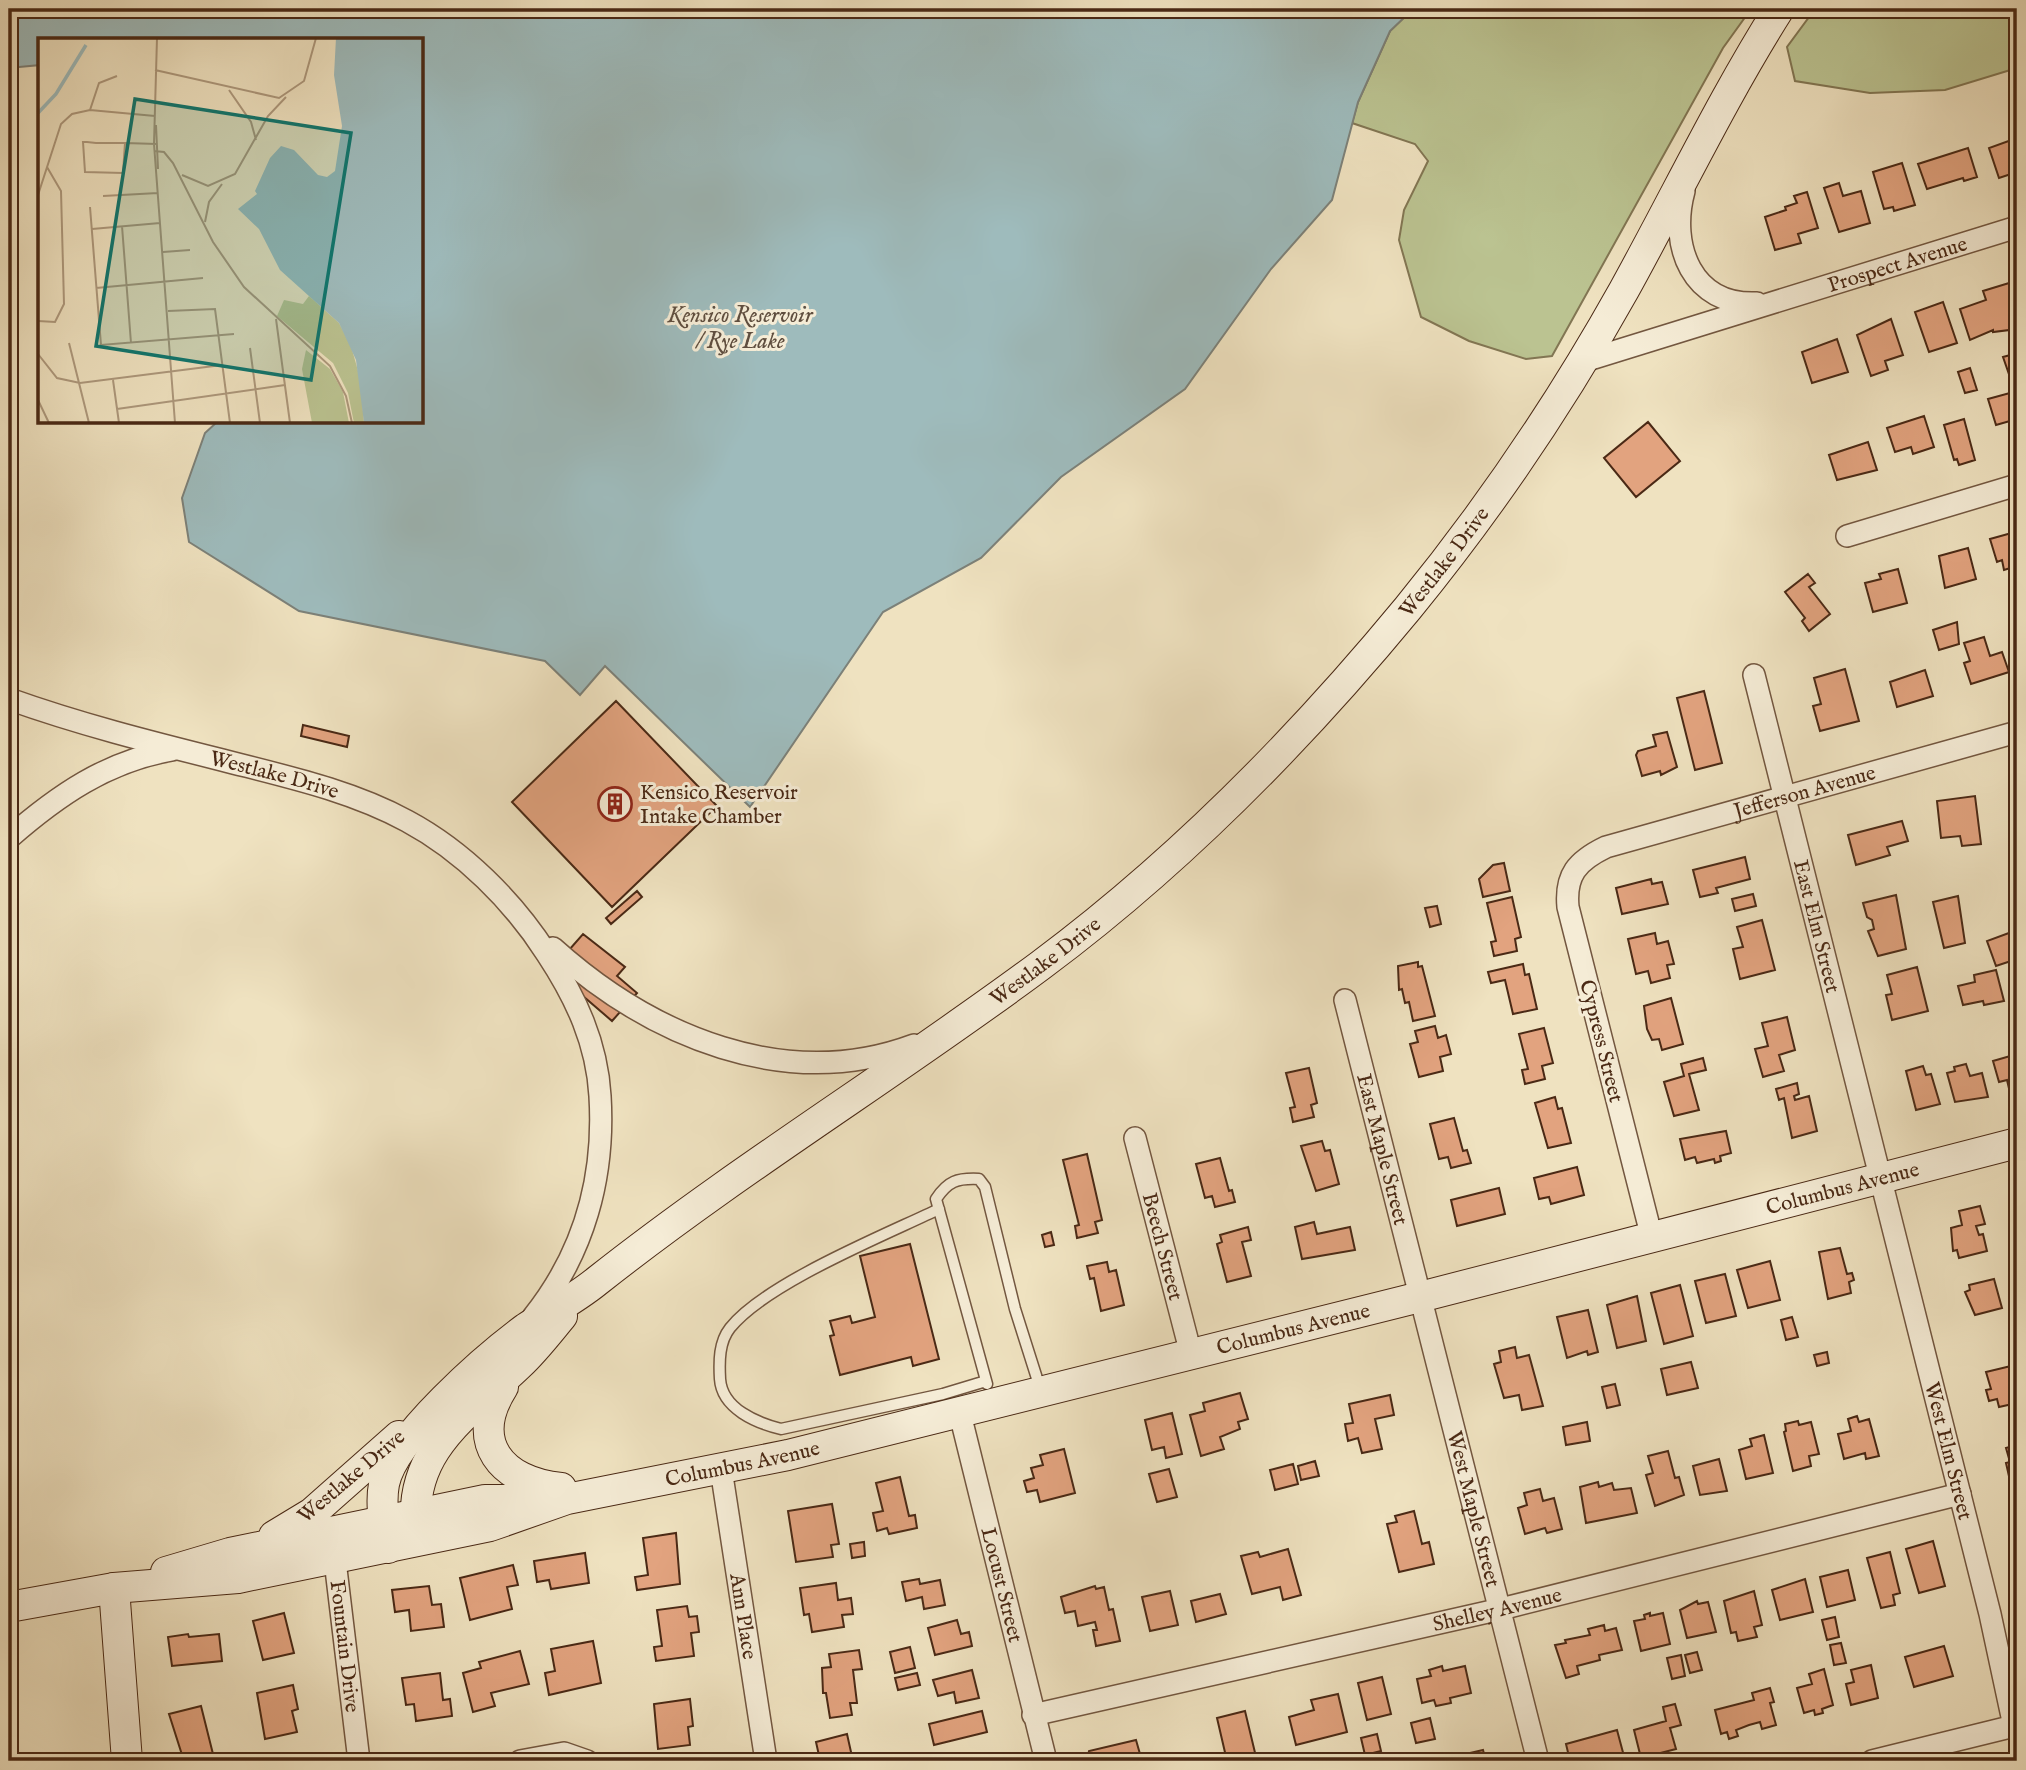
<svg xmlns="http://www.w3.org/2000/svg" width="2026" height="1770" viewBox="0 0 2026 1770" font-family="'IM FELL English',serif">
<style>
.green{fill:#bbc391;stroke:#827653;stroke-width:2}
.water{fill:#9ebbbc;stroke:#7c8179;stroke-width:2}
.building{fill:#e2a37f;stroke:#4a2915;stroke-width:2}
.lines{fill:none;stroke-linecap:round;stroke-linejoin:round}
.lane-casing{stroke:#735740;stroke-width:13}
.street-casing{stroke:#735740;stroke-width:24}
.secondary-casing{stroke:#4a2915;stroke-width:32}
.lane{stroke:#f5ecd6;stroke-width:10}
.street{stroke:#f5ecd6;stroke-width:21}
.secondary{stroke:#f5ecd6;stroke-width:30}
.labels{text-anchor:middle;stroke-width:6;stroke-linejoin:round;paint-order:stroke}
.street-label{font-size:21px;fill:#4a2915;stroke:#f5ecd6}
.poi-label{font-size:21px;fill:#4a2915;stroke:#f5ecd6;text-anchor:start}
.water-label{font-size:23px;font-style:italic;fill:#5f4e3f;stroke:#f5ecd6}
.inset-river{fill:none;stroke:#9ebbbc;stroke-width:3.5}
.inset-road{fill:none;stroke:#ad987c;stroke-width:2}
.view{fill:#0f766e;fill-opacity:0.15;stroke:#0f766e;stroke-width:3.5}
.inset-edge{fill:none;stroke:#4a2915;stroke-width:3.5}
</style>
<rect width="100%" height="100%" fill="#efe2c0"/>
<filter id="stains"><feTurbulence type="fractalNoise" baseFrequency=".00286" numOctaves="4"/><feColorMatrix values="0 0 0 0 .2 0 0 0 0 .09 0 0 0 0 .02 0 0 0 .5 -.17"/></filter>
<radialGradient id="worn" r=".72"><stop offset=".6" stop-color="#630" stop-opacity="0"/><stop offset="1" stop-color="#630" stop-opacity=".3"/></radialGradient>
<!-- green -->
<path class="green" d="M1413,9H1751L1723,48L1552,356L1526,359L1469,341L1421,317L1399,240L1404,210L1428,161L1415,144L1352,123L1358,102L1390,31Z
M1815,9H2017V68L1945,90L1870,93L1795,81L1787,47Z"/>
<!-- water -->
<path class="water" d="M9,9H1413L1390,31L1358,102L1332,200L1271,269L1185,389L1061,477L981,558L883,612L750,807L605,666L580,695L545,661L299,611L189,542L182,498L205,433L217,422H422V40H40V65L9,68Z"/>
<!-- building -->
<path class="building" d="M2017,138V172L1999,178L1989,148Z
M1968,148L1977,177L1964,181L1963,178L1927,189L1918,164Z
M1902,163L1915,205L1894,211L1893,207L1884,209L1873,172Z
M1839,183L1843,196L1861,191L1870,223L1839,232L1824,188Z
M1807,192L1818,228L1798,234L1801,243L1775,250L1765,217L1786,210L1785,207L1797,203L1794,196Z
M2009,283L2017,309V329L1993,332V330L1970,340L1960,309L1986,300L1983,291Z
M1943,302L1957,343L1929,352L1915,312Z
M1891,319L1903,355L1885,361L1888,370L1871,376L1857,335Z
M1837,339L1848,372L1812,383L1802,352Z
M2014,354L2017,378L2011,380L2003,357Z
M1970,368L1977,390L1965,393L1958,372Z
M2017,391V419L1996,425L1988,399Z
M1924,416L1934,447L1913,454L1911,447L1895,452L1887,428Z
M1964,419L1975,460L1959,465L1957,459L1954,460L1944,425Z
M1648,422L1680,461L1636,497L1604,458Z
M1868,442L1877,470L1837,480L1829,455Z
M2015,532L2017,566L2004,570L2002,560L1997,562L1990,539Z
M1968,548L1976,579L1945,588L1939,556Z
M1898,569L1907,603L1873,612L1865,583L1881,579L1879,574Z
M1808,574L1815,583L1809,587L1830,614L1809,631L1802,621L1805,618L1785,592Z
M1957,622L1959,644L1939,650L1933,630Z
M1984,637L1990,656L2002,652L2009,672L1971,684L1964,663L1970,661L1964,643Z
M1845,669L1859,721L1820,731L1813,706L1821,704L1814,678Z
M1925,670L1933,696L1897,707L1890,682Z
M1704,691L1722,763L1695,770L1677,698Z
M616,701L717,806L612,907L512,802Z
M303,725L349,736L347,747L301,736Z
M1667,732L1677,767L1661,775L1660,771L1642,776L1636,755L1638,751L1656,746L1653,735Z
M1975,796L1981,844L1962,846L1960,836L1941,838L1937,801Z
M1902,821L1908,841L1887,847L1890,855L1856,865L1848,835Z
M1745,857L1750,879L1716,888L1718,893L1700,897L1693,870Z
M1504,863L1510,891L1483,897L1479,879L1493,865Z
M1651,879L1652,884L1662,882L1668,904L1622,914L1616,888Z
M637,891L642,897L611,924L606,918Z
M1753,894L1756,906L1735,911L1732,899Z
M1896,895L1906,949L1878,956L1868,931L1874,929L1872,920L1867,917L1863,903Z
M1958,896L1965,943L1944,948L1933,902Z
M1512,897L1521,937L1515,939L1517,951L1494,956L1491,942L1496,941L1487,903Z
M1437,906L1441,924L1430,927L1425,908Z
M1762,920L1775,970L1740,979L1733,949L1743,947L1737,927Z
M2017,930V959L1996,966L1987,941Z
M1655,933L1657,944L1668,941L1674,964L1667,965L1670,978L1651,983L1648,971L1636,974L1628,939Z
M583,934L625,967L617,976L637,993L612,1021L562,978V958Z
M1418,962V967L1422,966L1435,1016L1413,1021L1409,1002L1405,1003L1402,989L1399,990L1398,966Z
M1523,964L1525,975L1529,974L1537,1009L1513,1014L1505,980L1491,983L1488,972Z
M1917,967L1928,1011L1892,1020L1886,995L1892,994L1887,975Z
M1996,970L2004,1001L1984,1005L1983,1001L1963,1005L1958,986L1975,982L1974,975Z
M1671,998L1683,1044L1662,1050L1659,1039L1652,1040L1647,1029L1644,1006Z
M1787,1017L1795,1050L1779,1055L1784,1071L1763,1077L1755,1049L1768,1046L1762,1023Z
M1435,1026L1438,1038L1446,1035L1451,1054L1440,1057L1443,1071L1419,1077L1410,1044L1418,1042L1415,1031Z
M1544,1028L1553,1063L1542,1066L1545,1079L1525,1084L1522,1070L1528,1069L1519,1034Z
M2017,1054V1095L2011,1097L2007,1080L1999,1082L1993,1061Z
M1703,1058L1706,1070L1689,1074L1699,1110L1674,1116L1664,1082L1684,1076L1681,1064Z
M1966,1064L1970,1076L1982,1073L1988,1097L1955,1102L1947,1073L1955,1071L1954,1067Z
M1923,1066L1926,1075L1931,1074L1940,1104L1916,1110L1906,1071Z
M1309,1068L1317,1103L1311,1105L1314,1117L1293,1122L1290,1108L1295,1107L1286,1073Z
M1797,1083L1799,1094L1794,1096L1795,1100L1809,1096L1817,1131L1792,1138L1784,1098L1779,1100L1776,1089Z
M1555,1097L1558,1109L1562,1108L1571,1143L1548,1148L1535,1103Z
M1454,1118L1463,1151L1467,1150L1471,1163L1451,1168L1448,1157L1439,1159L1430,1124Z
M1726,1131L1731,1153L1720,1156L1721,1161L1715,1163L1714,1159L1697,1163L1695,1157L1685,1160L1680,1139Z
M1322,1141L1325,1151L1330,1150L1339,1184L1316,1191L1301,1146Z
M1087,1154L1102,1220L1095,1222L1098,1233L1077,1238L1075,1226L1079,1225L1063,1160Z
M1220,1158L1229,1191L1232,1190L1235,1202L1215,1207L1212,1196L1205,1198L1196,1164Z
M1577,1167L1584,1195L1551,1204L1549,1197L1539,1199L1534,1178Z
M1499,1188L1505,1214L1457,1226L1451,1200Z
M1980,1206L1985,1224L1976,1226L1979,1235L1983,1234L1987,1251L1959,1258L1957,1250L1953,1251L1951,1228L1962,1225L1959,1211Z
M1314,1222L1317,1234L1350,1227L1355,1250L1302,1259L1295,1227Z
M1248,1227L1251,1240L1242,1242L1251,1276L1227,1282L1217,1244L1222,1242L1220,1235Z
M1051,1232L1054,1245L1045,1247L1042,1235Z
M910,1244L939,1359L913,1366L911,1357L840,1375L830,1336L834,1335L830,1321L850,1316L852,1323L875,1317L860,1256Z
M1840,1248L1847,1274L1852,1273L1854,1280L1849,1282L1851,1293L1828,1299L1819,1252Z
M1770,1261L1780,1300L1748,1308L1737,1270Z
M1107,1262L1109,1272L1116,1270L1124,1305L1101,1311L1094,1278L1090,1279L1087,1266Z
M1725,1274L1736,1316L1706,1323L1695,1281Z
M1994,1279L2002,1308L1975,1315L1965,1292L1970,1290L1969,1285Z
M1680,1285L1693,1336L1664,1344L1651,1293Z
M1637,1296L1646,1341L1617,1348L1607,1305Z
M1588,1310L1598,1352L1588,1355L1587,1351L1567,1358L1557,1317Z
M1792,1317L1798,1337L1786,1340L1781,1320Z
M1515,1347L1517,1358L1529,1355L1543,1406L1522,1410L1519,1395L1504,1398L1494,1364L1501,1362L1499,1351Z
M1827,1352L1829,1363L1817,1366L1814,1355Z
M1691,1362L1698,1388L1667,1395L1661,1369Z
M2015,1365L2017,1403L1999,1407L1997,1399L1989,1401L1986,1390L1991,1389L1986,1372Z
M1615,1384L1620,1405L1607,1408L1602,1387Z
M1240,1393L1248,1419L1238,1422L1240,1429L1220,1437L1224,1449L1201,1456L1190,1415L1205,1411L1203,1403Z
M1390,1395L1394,1415L1375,1419L1382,1449L1362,1453L1358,1438L1348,1441L1345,1424L1353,1423L1349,1404Z
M1172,1413L1182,1454L1166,1458L1164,1447L1152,1450L1145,1420Z
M1857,1416L1859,1422L1869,1419L1879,1456L1866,1459L1865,1453L1844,1459L1838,1434L1851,1431L1848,1419Z
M1798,1421L1799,1425L1811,1422L1819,1454L1809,1456L1811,1466L1793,1471L1784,1432L1786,1431L1785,1424Z
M1587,1422L1590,1441L1566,1445L1563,1427Z
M1764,1435L1773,1473L1746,1479L1739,1450L1752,1446L1750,1439Z
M2017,1445V1494H2013L2006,1463L2010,1462L2006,1448Z
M1064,1449L1075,1493L1040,1502L1037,1490L1027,1492L1024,1481L1034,1478L1031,1468L1043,1465L1040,1455Z
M1668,1451L1675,1478L1679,1477L1684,1495L1655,1506L1646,1475L1653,1473L1648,1456Z
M1719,1459L1727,1491L1700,1495L1693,1466Z
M1315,1461L1319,1476L1301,1480L1298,1466Z
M1293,1464L1298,1484L1275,1490L1270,1470Z
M1169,1469L1177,1497L1157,1502L1149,1474Z
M900,1477L909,1516L915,1515L917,1528L889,1534L887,1528L877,1531L873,1513L883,1511L876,1483Z
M1598,1482L1599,1487L1612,1483L1614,1490L1631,1488L1637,1513L1586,1523L1580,1487Z
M1540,1489L1543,1501L1554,1498L1562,1529L1547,1533L1545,1528L1525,1534L1518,1508L1527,1505L1524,1493Z
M832,1504L839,1544L831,1545L833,1557L796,1562L788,1511Z
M1414,1511L1422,1544L1429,1542L1434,1564L1399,1572L1387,1524L1397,1522L1395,1516Z
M676,1533L680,1584L637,1590L635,1577L648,1575L643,1538Z
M1933,1541L1945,1586L1919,1593L1906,1549Z
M864,1542L865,1556L852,1558L850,1544Z
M1288,1549L1301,1595L1283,1600L1280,1587L1252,1594L1241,1556L1258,1552L1260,1557Z
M1890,1552L1900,1593L1893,1595L1895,1605L1881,1608L1867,1558Z
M585,1553L589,1583L551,1589L549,1580L537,1582L534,1561Z
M513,1565L518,1585L507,1587L512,1609L470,1620L460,1578Z
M1848,1570L1855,1600L1827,1607L1820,1577Z
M919,1579L920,1584L940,1580L945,1605L924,1609L922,1597L906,1601L902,1582Z
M1805,1579L1813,1612L1780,1620L1772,1590Z
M836,1583L838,1600L851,1598L853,1614L842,1615L844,1627L812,1632L809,1614L804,1615L800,1588Z
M429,1586L432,1605L441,1604L444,1627L411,1631L409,1610L395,1612L392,1590Z
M1095,1586L1096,1589L1104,1587L1109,1610L1113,1609L1120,1641L1096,1646L1093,1630H1097L1095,1622L1078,1626L1075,1611L1065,1613L1061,1597Z
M1170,1591L1178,1625L1150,1631L1142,1597Z
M1754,1591L1762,1625L1754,1627L1757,1637L1738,1641L1736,1632L1731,1633L1724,1601Z
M1220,1594L1226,1614L1196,1622L1191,1601Z
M1697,1601L1698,1604L1708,1602L1716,1632L1687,1638L1680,1610Z
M687,1606L689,1617L697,1616L699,1632L691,1633L694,1656L656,1661L654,1647L662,1646L657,1610Z
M284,1613L294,1653L263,1660L253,1621Z
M1650,1613V1616L1663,1613L1670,1644L1641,1651L1634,1621L1645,1619L1644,1615Z
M1835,1617L1839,1637L1827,1640L1822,1620Z
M957,1620L961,1634L969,1632L972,1646L935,1655L928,1628Z
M1604,1625L1605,1631L1616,1628L1622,1650L1599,1655L1600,1660L1577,1666L1579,1674L1566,1678L1555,1645L1566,1643L1565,1640L1590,1635L1588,1629Z
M188,1634L189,1637L219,1634L222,1661L172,1666L168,1637Z
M593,1641L601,1683L549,1695L545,1673L555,1671L551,1649Z
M1841,1643L1846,1663L1834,1665L1830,1645Z
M1944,1646L1953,1676L1914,1687L1905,1657Z
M910,1647L915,1668L895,1673L890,1652Z
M859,1650L862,1669L853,1670L857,1703H850L852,1715L830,1718L826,1693H823L822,1668L831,1667L829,1654Z
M520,1651L529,1684L491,1693L495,1706L473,1712L463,1673L481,1668L479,1662Z
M1697,1652L1702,1670L1690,1673L1685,1655Z
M1681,1655L1685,1676L1672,1679L1667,1658Z
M1871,1665L1878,1698L1851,1705L1846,1684L1854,1682L1851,1670Z
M1442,1666L1443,1671L1465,1666L1471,1693L1450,1698L1451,1703L1436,1706L1434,1700L1422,1703L1417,1679L1431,1676L1429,1670Z
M1824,1669L1833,1705L1822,1709L1823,1713L1815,1715L1814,1710L1804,1713L1797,1688L1812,1684L1809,1674Z
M972,1670L979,1698L956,1703L954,1692L938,1696L933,1680Z
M440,1673L443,1700L450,1699L452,1716L416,1721L414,1704L406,1705L402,1678Z
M917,1673L920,1685L898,1690L895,1678Z
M1382,1677L1391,1714L1367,1720L1358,1683Z
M293,1685L298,1709L292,1711L297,1732L265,1739L257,1693Z
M1770,1688L1774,1702L1770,1703L1776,1725L1762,1729L1760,1722L1749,1725L1736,1730L1738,1736L1729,1739L1727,1732L1721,1734L1715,1710L1754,1700L1752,1693Z
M1338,1694L1347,1732L1296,1745L1289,1717L1314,1710L1311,1700Z
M690,1699L693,1726L688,1727L690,1745L658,1749L654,1704Z
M1675,1704L1681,1725L1670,1728L1676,1749L1641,1758L1634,1730L1666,1721L1663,1707Z
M201,1706L213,1754L184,1761L169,1714Z
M982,1711L987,1732L934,1745L929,1724Z
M1245,1711L1257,1761H1227L1217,1718Z
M1430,1718L1435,1739L1416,1743L1411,1723Z
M1617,1730L1625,1760L1570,1761L1566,1744Z
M847,1734L853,1761H815L820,1760L816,1742Z
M1377,1734L1381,1751L1365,1755L1361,1738Z
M1136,1740L1142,1761H1087L1089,1751Z
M1483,1750L1486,1761H1436Z
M1386,1754L1387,1761H1368V1759Z"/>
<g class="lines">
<!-- lane casing -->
<g class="lane-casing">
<path id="lane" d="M939,1209C885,1235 766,1283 730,1328C719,1342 719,1361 720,1379C722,1409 757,1423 781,1429L943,1394L986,1381
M987,1384L936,1199C948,1181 957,1178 979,1179L985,1187L1015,1309L1041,1391"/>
</g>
<!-- street casing -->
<g class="street-casing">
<g id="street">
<path d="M1684,191C1669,246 1692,306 1757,303"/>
<path id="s1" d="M1581,362L2017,227"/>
<path d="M1847,536L2017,485"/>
<path id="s2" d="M1754,675L1990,1614L2014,1726L1872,1761"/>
<path id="s3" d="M9,699C79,724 150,742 222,760C284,776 350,790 407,821C463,851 513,901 547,954C576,998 597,1043 600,1096C605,1177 584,1253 533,1317"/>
<path d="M9,838C57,796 107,761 172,750"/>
<path d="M553,948C651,1036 785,1093 914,1045"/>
<path id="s4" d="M1345,1000L1538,1761"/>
<path id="s5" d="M1135,1138L1191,1354"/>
<path id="s6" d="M1652,1238L1568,907C1565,875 1577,861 1606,847L2017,732"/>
<path id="s7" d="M959,1410L1046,1761"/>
<path id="s8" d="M721,1469L766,1761"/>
<path id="s9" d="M333,1544L359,1761"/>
<path id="s10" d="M1033,1715L1501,1609L1960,1494"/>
<path d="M520,1761L564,1753L587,1761"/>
</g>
</g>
<!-- secondary casing -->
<g class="secondary-casing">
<g id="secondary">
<path d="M503,1387C468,1442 501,1482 561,1488"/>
<path d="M417,1532C406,1451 468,1414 519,1365C535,1350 548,1333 562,1316"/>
<path d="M274,1536L312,1513L399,1436"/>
<path id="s11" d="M388,1548C385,1527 380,1505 384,1484C393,1438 488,1356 526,1328C550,1312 575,1299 597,1281C740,1168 896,1073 1041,965C1178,863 1300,739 1408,608C1489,509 1562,401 1624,290C1676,196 1722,99 1779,9"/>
<path d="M166,1572L230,1553L485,1500H542"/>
<path d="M114,1588L127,1761"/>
<path id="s12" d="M9,1607L114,1588L238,1578L490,1526L567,1499L788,1455L1420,1297L2017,1143"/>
</g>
</g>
<!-- lane -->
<use href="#lane" class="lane"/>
<!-- street -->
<use href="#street" class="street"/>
<!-- secondary -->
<use href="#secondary" class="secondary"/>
</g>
<!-- icons -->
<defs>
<g id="building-ring" transform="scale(1.75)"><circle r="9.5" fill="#f5ecd6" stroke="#8f2418" stroke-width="1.5"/><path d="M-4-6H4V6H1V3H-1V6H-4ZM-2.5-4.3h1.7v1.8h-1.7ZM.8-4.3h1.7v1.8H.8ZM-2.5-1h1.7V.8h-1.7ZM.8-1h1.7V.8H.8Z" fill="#8f2418"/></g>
</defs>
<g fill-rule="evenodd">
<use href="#building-ring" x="615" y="804"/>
</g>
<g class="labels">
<!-- street labels -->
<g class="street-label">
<text dy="7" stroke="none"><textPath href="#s1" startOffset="331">Prospect Avenue</textPath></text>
<text dy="7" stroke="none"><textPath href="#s11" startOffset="1480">Westlake Drive</textPath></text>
<text dy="7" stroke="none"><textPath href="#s3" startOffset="276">Westlake Drive</textPath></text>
<text dy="7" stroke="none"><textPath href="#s6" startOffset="625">Jefferson Avenue</textPath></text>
<text dy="7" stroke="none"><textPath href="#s2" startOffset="259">East Elm Street</textPath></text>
<text dy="7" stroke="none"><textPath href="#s11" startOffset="914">Westlake Drive</textPath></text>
<text transform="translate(1602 1041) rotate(76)" y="7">Cypress Street</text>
<text dy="7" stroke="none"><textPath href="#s4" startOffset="154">East Maple Street</textPath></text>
<text dy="7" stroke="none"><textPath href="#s12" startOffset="1883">Columbus Avenue</textPath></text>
<text dy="7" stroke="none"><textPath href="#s5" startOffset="112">Beech Street</textPath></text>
<text dy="7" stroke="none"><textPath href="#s12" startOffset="1316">Columbus Avenue</textPath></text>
<text dy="7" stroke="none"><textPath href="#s2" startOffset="800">West Elm Street</textPath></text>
<text dy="7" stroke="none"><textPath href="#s12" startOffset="749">Columbus Avenue</textPath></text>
<text transform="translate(351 1476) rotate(-40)" y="7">Westlake Drive</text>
<text dy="7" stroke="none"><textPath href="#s4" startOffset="525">West Maple Street</textPath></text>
<text dy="7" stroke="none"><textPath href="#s7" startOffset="180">Locust Street</textPath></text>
<text dy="7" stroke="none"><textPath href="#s10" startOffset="476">Shelley Avenue</textPath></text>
<text dy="7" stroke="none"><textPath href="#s8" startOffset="149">Ann Place</textPath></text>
<text dy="7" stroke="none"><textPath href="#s9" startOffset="103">Fountain Drive</textPath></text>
</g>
<!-- poi labels -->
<g class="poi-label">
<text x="640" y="799">Kensico Reservoir<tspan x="640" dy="24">Intake Chamber</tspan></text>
</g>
<!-- water labels -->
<g class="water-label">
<text x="740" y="322">Kensico Reservoir<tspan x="740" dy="26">/ Rye Lake</tspan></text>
</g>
</g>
<!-- overview -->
<g transform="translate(38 38)">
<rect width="385" height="385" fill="#efe2c0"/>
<path d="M271,258L301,285L313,308L322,340L326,385H316L310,355L295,325L239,278L246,262L265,266ZM268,312L292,331L305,354L311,385H274L264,331Z" fill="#bbc391"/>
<path d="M298,0H385V385H326L318,322L301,285L242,232L221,191L200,171L219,156L217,153L232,120L243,108L256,112L280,137L289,139L297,133L304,88L296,37Z" fill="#9ebbbc"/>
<path class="inset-river" d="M0,75L18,56L48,7"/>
<path class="inset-road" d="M119,0L116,106L137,385M117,32L241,60L266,43L278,0M191,52L213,84L218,102M52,72L61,45L79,38M118,87L120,131M87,105L85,135L47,134L45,104H49L58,105H87L119,106M116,113L126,114L135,125L175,204L206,249L292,328L308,358L314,385M144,137L170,148L197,136L230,78L248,59M0,157L23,86L34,76L52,72L117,78M65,158L120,155M52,169L63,307L196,296M167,184L171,164L184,146M84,188L93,305M54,191L122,185M125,214L152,212M58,250L165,240M130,273L177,271L192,385M238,281L252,385M0,283L17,284L26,266L23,153L9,129M31,305L51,385M212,310L222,385M0,316L19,340L42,345L184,327M75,342L81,385M0,362L11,385M79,371L247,347"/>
<path class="view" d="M97,61L313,95L273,342L58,308Z"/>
<rect width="385" height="385" class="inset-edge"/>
</g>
<!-- margin -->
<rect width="2026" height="1770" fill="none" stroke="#efe2c0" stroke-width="35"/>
<rect x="10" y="10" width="2005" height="1749" fill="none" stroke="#4a2915" stroke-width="3.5"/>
<rect x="18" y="18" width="1991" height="1735" fill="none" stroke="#4a2915" stroke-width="2"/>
<rect width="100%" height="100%" filter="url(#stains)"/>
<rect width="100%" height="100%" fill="url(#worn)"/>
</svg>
